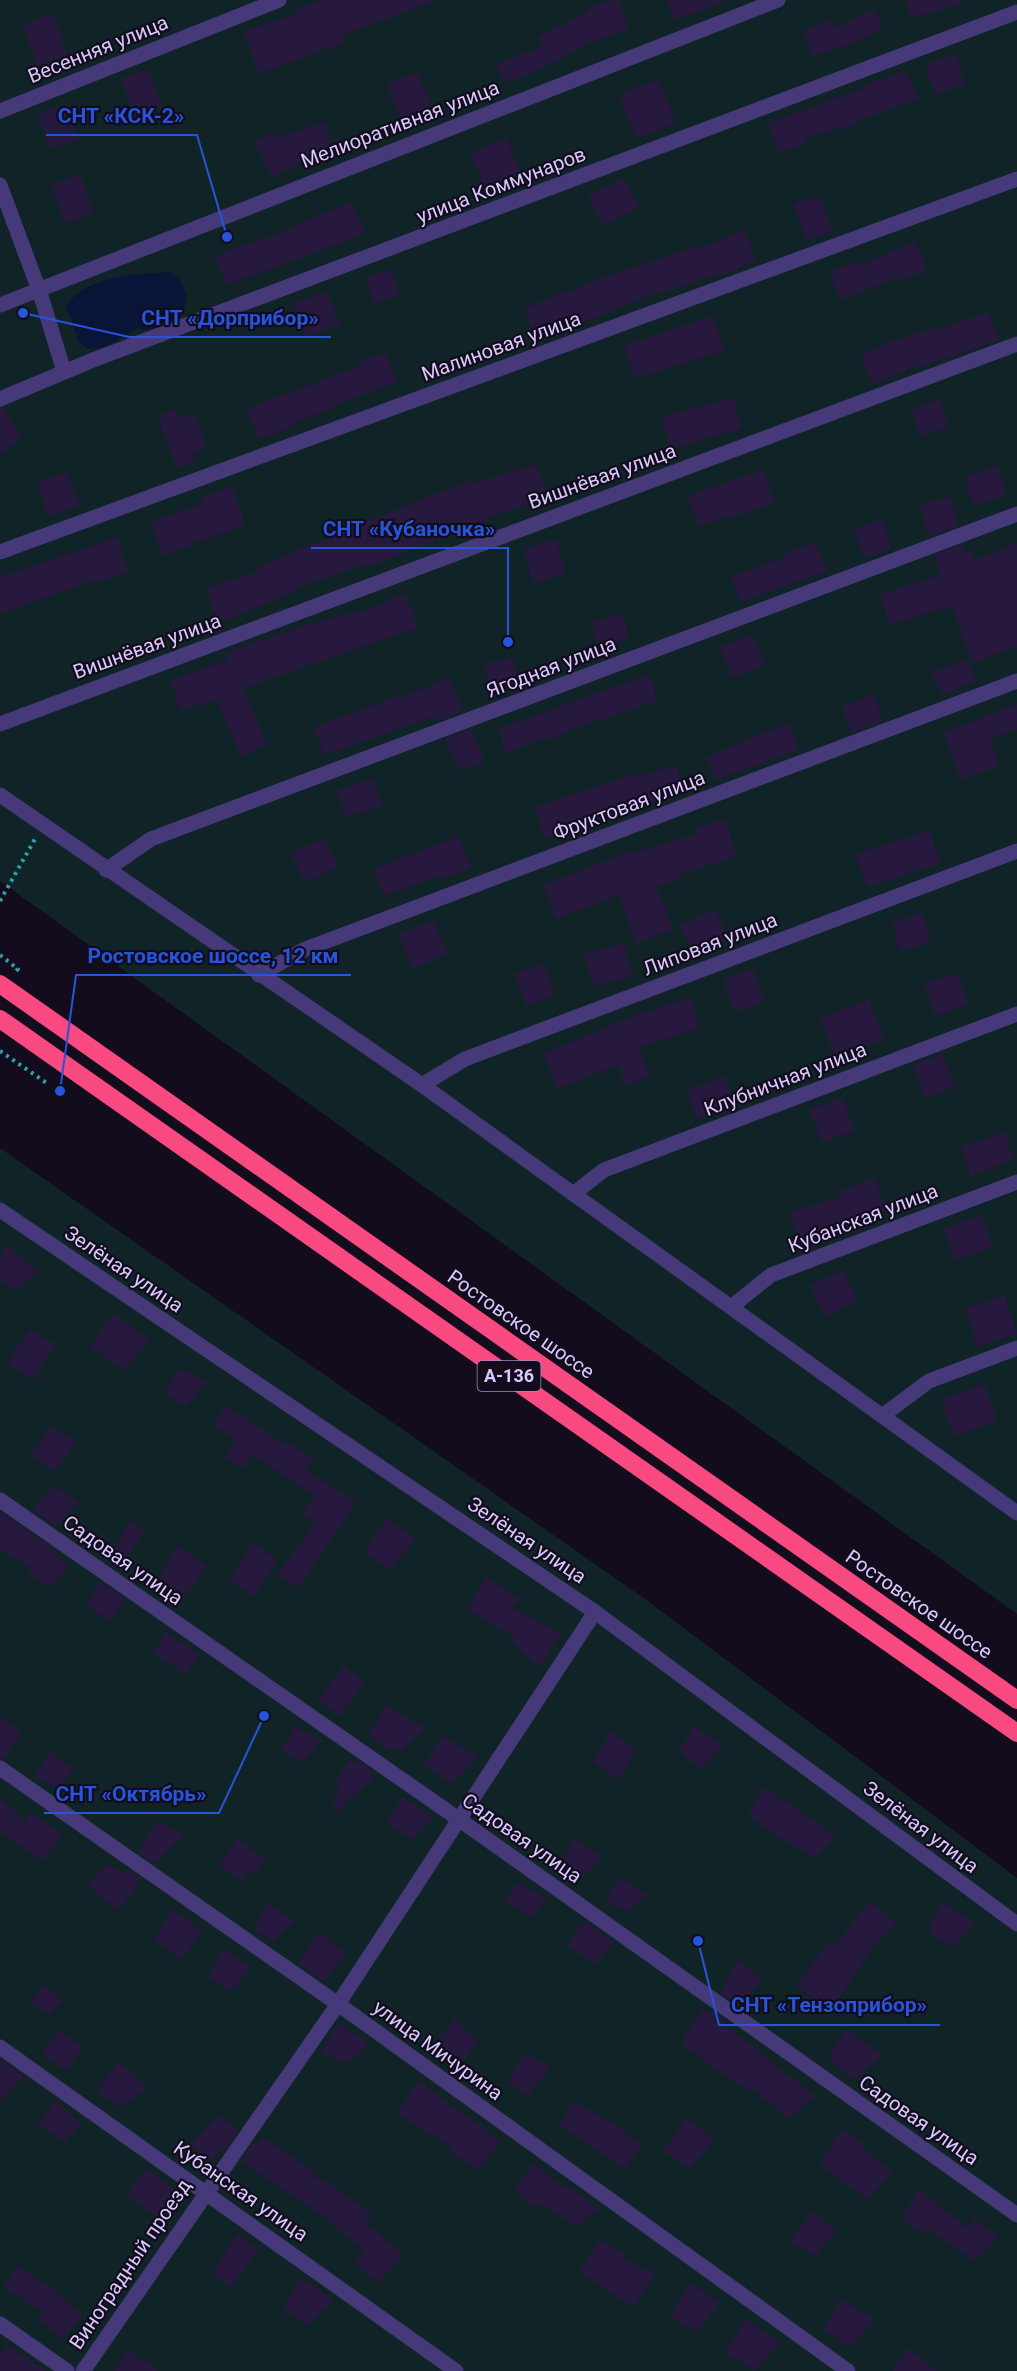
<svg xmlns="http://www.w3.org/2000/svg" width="1017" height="2371" viewBox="0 0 1017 2371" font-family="Roboto,sans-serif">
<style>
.green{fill:#102427}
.water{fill:#0a1338}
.building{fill:#26193d}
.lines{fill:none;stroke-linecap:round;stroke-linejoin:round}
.path{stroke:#319daa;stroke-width:4;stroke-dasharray:3 4.5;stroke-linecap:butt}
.street{stroke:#46397a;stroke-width:15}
.highway{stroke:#f84a80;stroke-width:18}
.labels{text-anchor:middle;stroke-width:4.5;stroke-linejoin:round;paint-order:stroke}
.shield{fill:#120c1d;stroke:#9d91ba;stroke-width:1.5}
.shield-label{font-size:18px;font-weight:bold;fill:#d9cafd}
.street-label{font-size:20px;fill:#d9cafd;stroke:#120c1d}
.leader{fill:none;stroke:#2654da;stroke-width:2}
.callout-dot{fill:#2654da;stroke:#120c1d;stroke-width:2}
.callout-label{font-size:21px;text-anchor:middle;font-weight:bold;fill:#2654da;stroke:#120c1d;stroke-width:4.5;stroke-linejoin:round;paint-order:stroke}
</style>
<rect width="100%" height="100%" fill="#120c1d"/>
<!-- green -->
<path class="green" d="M0,0H1017V1614L0,881Z
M0,1148L645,1599L1017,1878V2371H0Z"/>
<!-- water -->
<path class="water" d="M170,272C207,299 174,339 137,328L117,341L101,348L88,349L79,342L66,306C88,275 135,274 170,272Z"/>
<!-- building -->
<path class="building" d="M321,0H431L432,2L343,35L345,42L259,74L244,31L295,14L294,11Z
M611,0H619L629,29L594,41L530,74L503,83L496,64L543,47L538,37L590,11L589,7Z
M667,0H724L725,2L675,20Z
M905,0H962L963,4L911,18Z
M873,9L883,28L856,42L813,57L803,31L832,20L835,28Z
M53,13L67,55L37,66L23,24Z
M955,55L965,85L935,94L925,64Z
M148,69L162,106L135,116L121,79Z
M905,71L919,99L857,121L858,123L804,139L806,143L779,153L768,123L820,105L819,103L864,89L862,86Z
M417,72L432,109L401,121L387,84Z
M658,79L676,122L637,139L619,95Z
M68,104L79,140L49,149L38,113Z
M325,122L334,150L305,160L272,177L254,142L274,131L278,138Z
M506,138L521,173L485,188L470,153Z
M80,174L94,213L65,224L51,184Z
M623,178L639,207L603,226L588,196Z
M820,196L832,232L806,241L794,204Z
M351,202L365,232L337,245L226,285L215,256L292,229L291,227Z
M744,230L757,261L723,275L722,273L640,299L538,342L524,309L563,291L564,293L621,271L696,247L697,249Z
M915,241L927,269L900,281L899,277L840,300L829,272L860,261L862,265Z
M391,269L400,295L374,304L365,278Z
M327,291L340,325L306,337L293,303Z
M988,312L999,340L916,368L915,366L873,385L860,356L890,342L938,327L939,330Z
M713,316L725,351L635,378L624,346Z
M386,353L397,382L337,404L338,406L292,423L294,426L259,439L247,408L359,367L357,363Z
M733,397L742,428L671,449L662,417Z
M939,399L949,426L921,436L911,409Z
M3,408L21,437L0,455V409Z
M176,408L180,419L194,413L207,447L193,452L196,460L177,468L157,416Z
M536,464L548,498L486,518L487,521L367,567L366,564L297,588L298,590L217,624L206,588L258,572L256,569L304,547L354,530L352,527L471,480L473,484Z
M997,465L1007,495L974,506L964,477Z
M763,470L774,504L698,526L688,496Z
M67,472L79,505L48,516L37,483Z
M233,487L245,526L191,543L192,545L162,556L150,523L204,503L202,497Z
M950,497L958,526L929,537L920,505Z
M882,519L892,549L864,558L854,529Z
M117,537L128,572L92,584L91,581L0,614V577Z
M556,539L566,573L533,583L523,549Z
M815,542L827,571L740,602L731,576L784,557L783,555Z
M1017,543V647L972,663L952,606L890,625L880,594L941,575L934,555L963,544L965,552L971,550L975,560Z
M406,594L418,628L243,688L267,745L241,756L216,699L181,711L170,680L227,660V652L311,624L382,605V603Z
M622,614L629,639L598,648L591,622Z
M753,634L765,665L732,677L720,647Z
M513,657L520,684L491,691L484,664Z
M968,659L976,682L941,695L932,672Z
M650,675L657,701L576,728L547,741L545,738L505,753L499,728Z
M449,677L463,711L437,721L435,716L324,755L314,727L400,695L401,698Z
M874,695L883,721L851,733L842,706Z
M1017,704V729L990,739L999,766L960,780L944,732Z
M788,723L799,749L715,781L706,757Z
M471,729L484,761L459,771L445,739Z
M676,765L683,792L581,823L582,826L544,838L535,807L638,773L639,776Z
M373,779L382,806L345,817L337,790Z
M725,819L737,856L680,875L681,880L657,887L673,930L636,943L619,895L556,919L543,885L632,851L633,853L698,833L697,828Z
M929,830L941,863L868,887L855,854Z
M458,836L471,868L440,880L438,876L384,896L374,869Z
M325,838L338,867L304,882L291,853Z
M715,909L729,939L695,955L680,925Z
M922,913L931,942L900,951L892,922Z
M433,920L447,954L413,969L398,934Z
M624,943L633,976L594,987L584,954Z
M543,963L555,995L526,1006L514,974Z
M753,969L764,1002L734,1012L723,979Z
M957,973L968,1004L935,1016L924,984Z
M690,998L700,1028L638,1048L650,1076L626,1086L617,1065L558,1089L543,1054L638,1014Z
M869,1000L884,1040L835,1059L820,1018Z
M943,1054L955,1087L925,1098L913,1065Z
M724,1076L735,1103L697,1118L686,1091Z
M842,1097L855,1130L822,1143L809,1110Z
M1004,1132L1014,1160L971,1176L961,1147Z
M873,1177L888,1211L836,1234L799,1244L790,1212L841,1197L839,1192Z
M981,1215L993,1247L955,1261L943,1229Z
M7,1245L38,1271L15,1291L0,1279V1258Z
M843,1270L858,1301L825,1317L810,1286Z
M1005,1295L1017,1334L977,1347L965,1308Z
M113,1313L149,1340L125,1370L89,1347Z
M29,1329L56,1344L33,1381L8,1363Z
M179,1368L207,1382L185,1407L164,1393Z
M985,1384L997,1421L953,1436L941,1399Z
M225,1405L285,1444L288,1441L314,1461L304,1469L357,1502L298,1588L277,1575L315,1523L302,1515L314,1496L252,1454L243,1469L225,1458L235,1440L214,1426Z
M51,1426L76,1442L55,1471L31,1455Z
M53,1485L79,1502L55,1526L33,1511Z
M0,1512L48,1545L69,1567L50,1588L27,1572L30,1567L0,1549Z
M387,1518L415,1538L391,1571L364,1551Z
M130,1520L145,1532L116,1569L108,1563Z
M253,1542L277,1561L253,1596L229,1581Z
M177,1546L207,1565L186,1595L159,1579Z
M487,1576L519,1600L512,1608L561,1633L540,1668L511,1641L514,1637L468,1609Z
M99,1582L123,1597V1603L110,1620L87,1607Z
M165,1632L200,1655L185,1674L154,1654Z
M344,1665L364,1683L340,1716L318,1700Z
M386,1705L425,1728L401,1751L394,1747L390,1751L369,1736Z
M0,1716L22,1733L3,1759L0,1758Z
M694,1726L724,1746L700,1769L679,1751Z
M295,1727L322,1740L301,1763L281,1750Z
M611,1730L636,1751L618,1780L593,1762Z
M443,1736L478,1757L452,1783L423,1765Z
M51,1751L73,1769L57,1790L35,1775Z
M350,1760L355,1764L357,1760L373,1771L370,1774L374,1777L353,1797L351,1796L337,1813L331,1809L341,1789L333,1784Z
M764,1787L793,1807L836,1836L814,1858L782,1839L748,1815Z
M402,1797L434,1817L411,1840L386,1821Z
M0,1798L25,1822L31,1813L62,1834L44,1861L0,1832Z
M157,1821L184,1834L154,1864L138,1852Z
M238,1839L265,1860L254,1875L248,1871L242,1880L219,1865Z
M574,1839L602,1857L580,1880L558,1868Z
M107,1864L125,1874L128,1869L140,1878L137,1881L140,1883L117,1910L88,1886Z
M620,1878L647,1894L627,1912L605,1900Z
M518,1883L547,1898L530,1918L505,1899Z
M870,1901L897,1924L872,1947L832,2010L796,1987L827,1943L834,1946Z
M941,1902L975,1923L952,1948L928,1931Z
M268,1903L295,1921L273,1942L254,1928Z
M173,1908L202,1932L180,1960L154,1939Z
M581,1924H589L614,1943L595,1964L568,1946Z
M319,1931L346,1954L324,1982L298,1963Z
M222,1952H230L250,1968L231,1992L208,1977Z
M737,1959L763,1980L739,2006L720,1993Z
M44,1985L63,2001L49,2015L31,2003Z
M702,2009L710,2015L712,2011L725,2020L723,2023L815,2096L790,2119L752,2089L750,2091L716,2070L681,2043Z
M455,2018L478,2041L460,2065L432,2048Z
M338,2023L369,2044L346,2064L321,2052Z
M846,2029L882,2055L855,2080L828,2058Z
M59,2030L84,2048L66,2070L42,2054Z
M525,2053L550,2067L528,2096L507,2081Z
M0,2059L24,2076L0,2102Z
M118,2062L148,2086L121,2108L97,2091Z
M419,2081L501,2142L478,2169L449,2151L451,2147L397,2113Z
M56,2100L81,2125L64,2143L38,2124Z
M573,2101L621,2128L642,2146L625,2168L559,2125Z
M218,2116L238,2131L225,2149L223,2148L212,2160L189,2145Z
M686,2119L715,2139L690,2168L663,2151Z
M842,2130L864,2144L861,2147L893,2172L867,2199L819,2165Z
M262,2137L316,2173L314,2177L336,2187L372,2216L366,2224L403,2255L378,2283L354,2263L364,2250L330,2223L331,2221L241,2161L254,2142L257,2144Z
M533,2162L566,2190L569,2186L600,2209L576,2226L539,2203L535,2208L514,2190Z
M146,2168L176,2190L157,2217L126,2195Z
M919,2189L966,2228L975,2218L998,2237L975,2261L927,2228L923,2233L901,2218Z
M812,2211L837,2231L815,2256L790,2242Z
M237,2233L259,2249L232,2287L212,2274Z
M599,2241L627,2254L624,2259L655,2275L632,2307L579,2272Z
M17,2266L56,2291L83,2316L61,2339L38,2317L42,2312L4,2287Z
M301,2277L334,2301L307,2325L283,2309Z
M690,2283L720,2303L697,2333L670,2316Z
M841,2299L875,2320L849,2347L823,2329Z
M746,2319L780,2343L755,2371L725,2352Z
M7,2345L47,2371H0V2356Z
M907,2348L938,2371H893Z
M128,2350L159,2371H114Z"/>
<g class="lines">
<!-- path -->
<path class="path" d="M0,901L35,839
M0,955L18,969L15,972
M0,1051L48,1084"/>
<!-- street -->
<path class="street" d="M0,111L279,0
M0,185L39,290L64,371
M0,305L778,0
M0,399L93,360L1017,12
M0,552L1017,179
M0,724L1017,344
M0,795L422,1085L1017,1513
M106,870L151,839L1017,514
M259,975L303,950L1017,681
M422,1085L465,1059L1017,851
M573,1194L604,1170L1017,1014
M0,1210L595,1612L1017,1924
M731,1307L771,1275L1017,1182
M882,1416L929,1381L1017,1348
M0,1500L460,1820L1017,2215
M0,1768L338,2004L848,2371
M0,2047L456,2371
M0,2324L67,2371
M83,2371L338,2004L595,1612"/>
<!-- highway -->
<path class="highway" d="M0,984L1017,1700
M0,1019L1017,1733"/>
</g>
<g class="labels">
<!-- shield labels -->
<rect class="shield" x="477.5" y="1361" width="63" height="30" rx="4.5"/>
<g class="shield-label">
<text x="509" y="1382">А-136</text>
</g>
<!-- street labels -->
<g class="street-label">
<text transform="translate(98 49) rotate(-22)" y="7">Весенняя улица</text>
<text transform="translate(400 124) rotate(-21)" y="7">Мелиоративная улица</text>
<text transform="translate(501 185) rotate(-21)" y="7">улица Коммунаров</text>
<text transform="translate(501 346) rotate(-20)" y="7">Малиновая улица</text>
<text transform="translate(602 476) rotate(-20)" y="7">Вишнёвая улица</text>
<text transform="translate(147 646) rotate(-20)" y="7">Вишнёвая улица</text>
<text transform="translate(551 667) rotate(-21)" y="7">Ягодная улица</text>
<text transform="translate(629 805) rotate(-21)" y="7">Фруктовая улица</text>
<text transform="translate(710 944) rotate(-21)" y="7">Липовая улица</text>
<text transform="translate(785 1079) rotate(-21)" y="7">Клубничная улица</text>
<text transform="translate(863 1218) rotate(-21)" y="7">Кубанская улица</text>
<text transform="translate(124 1269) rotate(34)" y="7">Зелёная улица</text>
<text transform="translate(521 1324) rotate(35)" y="7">Ростовское шоссе</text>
<text transform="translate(527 1540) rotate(34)" y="7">Зелёная улица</text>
<text transform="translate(123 1560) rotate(35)" y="7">Садовая улица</text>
<text transform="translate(919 1604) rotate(35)" y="7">Ростовское шоссе</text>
<text transform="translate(921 1827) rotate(37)" y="7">Зелёная улица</text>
<text transform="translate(522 1838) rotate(35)" y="7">Садовая улица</text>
<text transform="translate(438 2050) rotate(36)" y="7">улица Мичурина</text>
<text transform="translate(919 2120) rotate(35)" y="7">Садовая улица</text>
<text transform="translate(241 2191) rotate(35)" y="7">Кубанская улица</text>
<text transform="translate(130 2264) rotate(-56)" y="7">Виноградный проезд</text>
</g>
</g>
<!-- callouts -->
<path class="leader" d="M227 237L197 135H46M23 313L129 337H331M508 642L508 548H311M60 1091L76 975H351M264 1716L219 1813H44M698 1941L719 2025H940"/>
<g class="callout-dot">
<circle cx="227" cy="237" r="6"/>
<circle cx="23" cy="313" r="6"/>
<circle cx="508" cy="642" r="6"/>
<circle cx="60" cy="1091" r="6"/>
<circle cx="264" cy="1716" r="6"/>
<circle cx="698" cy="1941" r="6"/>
</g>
<g class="callout-label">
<text x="121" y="123">СНТ «КСК-2»</text>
<text x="230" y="325">СНТ «Дорприбор»</text>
<text x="409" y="536">СНТ «Кубаночка»</text>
<text x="213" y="963">Ростовское шоссе, 12 км</text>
<text x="131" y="1801">СНТ «Октябрь»</text>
<text x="829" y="2012">СНТ «Тензоприбор»</text>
</g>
</svg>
